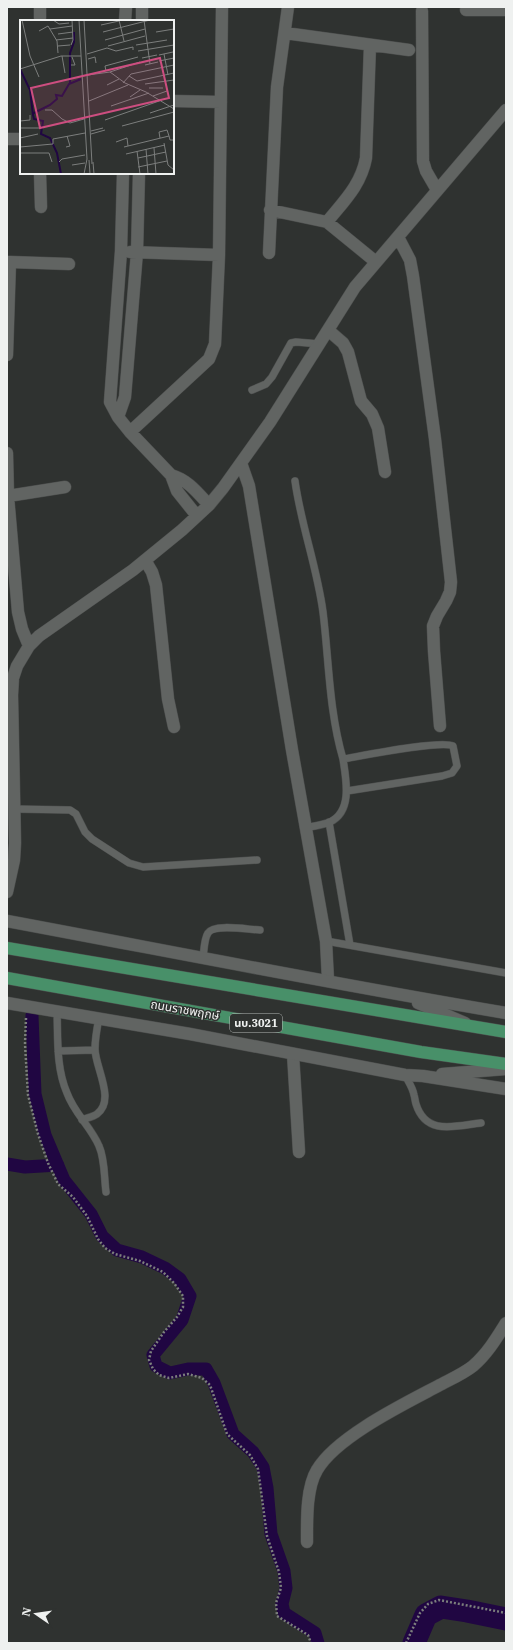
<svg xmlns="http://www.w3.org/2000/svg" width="513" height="1650" viewBox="0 0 513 1650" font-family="'IBM Plex Serif','Noto Sans Thai',serif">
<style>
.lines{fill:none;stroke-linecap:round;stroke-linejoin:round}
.canal{stroke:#200642;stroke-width:13}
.river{stroke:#200642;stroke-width:23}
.service-casing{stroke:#4b4d4c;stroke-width:8}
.minor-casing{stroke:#4b4d4c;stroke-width:13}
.secondary-casing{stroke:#4b4d4c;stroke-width:13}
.primary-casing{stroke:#4b4d4c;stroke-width:13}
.path{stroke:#7c7f7d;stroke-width:2.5;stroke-dasharray:2 2;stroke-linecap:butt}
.service{stroke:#616462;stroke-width:7}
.minor{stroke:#616462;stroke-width:12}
.secondary{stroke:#616462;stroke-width:12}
.primary{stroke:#489069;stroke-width:12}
.labels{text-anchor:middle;stroke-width:3;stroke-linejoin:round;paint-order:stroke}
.shield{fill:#2f3230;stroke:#b5b8b6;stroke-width:1}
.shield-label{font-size:11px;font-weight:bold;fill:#eff1f0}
.street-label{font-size:12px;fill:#eff1f0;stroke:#2f3230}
.inset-river{fill:none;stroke:#200642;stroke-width:2}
.inset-road{fill:none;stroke:#7c7e7d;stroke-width:1}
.view{fill:#cd4e80;fill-opacity:0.15;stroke:#cd4e80;stroke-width:2}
.inset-edge{fill:none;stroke:#eff1f0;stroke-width:2}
</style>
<rect width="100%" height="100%" fill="#2f3230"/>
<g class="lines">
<!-- canal -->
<path class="canal" d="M32,1016L35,1094L45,1135L64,1180L91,1214L102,1236L117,1250L142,1257L165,1268L180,1279L190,1296L182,1320L153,1355L156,1366L170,1373L188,1369H206L214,1383L233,1434L253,1452L263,1467L267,1488L271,1534L284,1571L286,1588L282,1604L284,1613L315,1633L318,1643
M7,1164L25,1167L58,1165"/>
<!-- river -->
<path class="river" d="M414,1643L426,1615L441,1607L467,1611L506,1619"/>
<!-- service casing -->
<g class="service-casing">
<path id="service" d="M252,390L266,384L272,377L291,343L296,342L320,344
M295,481C301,525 317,567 323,612C329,661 329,711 343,759
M15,809L70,810L76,814L85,832L92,839L129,863L143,867L257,860
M329,822L350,945
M306,828C313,826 323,825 330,822C353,811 346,779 343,759C361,756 441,740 453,746L457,766L452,773L442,776L347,791
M326,941L506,973
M203,958C204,951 204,939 208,933C214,923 250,930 260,930
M57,1011C58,1038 56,1068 67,1093C74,1113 91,1127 99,1146C105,1159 104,1177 106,1192
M58,1051L95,1050
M405,1075C408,1081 413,1088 414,1095C415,1098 415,1101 416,1104C426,1136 455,1126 481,1123
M82,1120C86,1118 93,1117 97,1114C116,1100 95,1067 95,1049C95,1039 97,1028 99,1018"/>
</g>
<!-- minor casing -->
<g class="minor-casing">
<path id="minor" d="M466,10H506
M422,11L423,161L426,171L437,190
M40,18V7
M125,21L126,7
M142,21V7
M285,33L409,50
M173,101L221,102
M7,139H21
M40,173L41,207
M123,173L121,251L110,402L118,417L130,432L171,475L177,491L197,516
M270,210L327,222L376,262
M327,222C344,201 361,185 366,158L370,45
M398,237L410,260L413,276L435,439L451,582L450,592L446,601L437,616L433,626L434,651L440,726
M130,252L219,255
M269,253L277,87L288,7
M7,262H10L7,355
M10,262L69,264
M328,330L343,343L348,352L361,401L372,414L378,428L385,472
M118,417L125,397L137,252L139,173
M130,432L209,359L215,344L219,255L222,7
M7,453L8,496L18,612L22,629L29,646
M241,463L249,486L292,750L326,941L328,980
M171,475C188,480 197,492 209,505
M8,496L65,487
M145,560L152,572L156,585L168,699L174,727
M7,892L14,860L15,843L12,695L13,678L17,666L29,646L39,636L133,570L182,530L209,505L223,488L270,422L355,287L506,110
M293,1054L299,1152
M307,1542C307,1521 306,1488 317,1470C336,1437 404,1404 438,1386C449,1380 463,1374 473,1366C487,1354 496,1339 506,1323"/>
</g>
<!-- secondary casing -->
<g class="secondary-casing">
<path id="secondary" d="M7,921C173,952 339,985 506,1013
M7,1003L190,1034L405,1075L423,1076L506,1089
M418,1003L465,1023
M442,1074L506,1069"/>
</g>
<!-- primary casing -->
<g class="primary-casing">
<path id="primary" d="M7,948L506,1032
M7,978L421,1052L506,1064"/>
</g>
<!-- path -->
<path class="path" d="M26,1018L25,1044L28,1095L38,1134L48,1163L58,1184L73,1197L87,1216L98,1239L105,1248L115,1254L140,1261L163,1272L174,1283L183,1296V1307L177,1317L164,1332L151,1351L149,1360L153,1369L159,1375L169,1378L188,1374L202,1378L210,1385L227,1434L250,1455L258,1469L267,1536L279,1572L281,1588L276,1603L277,1616L308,1635L311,1643
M406,1643L420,1613L428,1604L439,1600L506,1613"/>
<!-- service -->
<use href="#service" class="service"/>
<!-- minor -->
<use href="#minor" class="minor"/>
<!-- secondary -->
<use href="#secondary" class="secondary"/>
<!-- primary -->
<use href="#primary" class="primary"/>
</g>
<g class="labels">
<!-- shield labels -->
<rect class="shield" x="230" y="1014" width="52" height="18" rx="3"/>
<g class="shield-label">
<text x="256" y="1027">นบ.3021</text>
</g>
<!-- street labels -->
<g class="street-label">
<text transform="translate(185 1010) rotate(10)" y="4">ถนนราชพฤกษ์</text>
</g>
</g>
<!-- overview -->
<g transform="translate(20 20)">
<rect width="154" height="154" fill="#2f3230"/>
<path class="inset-river" d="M0,49L10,70L13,95L14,99L23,101L21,114L30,118L37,133L41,154M50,64V33L54,22V12M12,94L30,85L37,79L36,75L42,76L49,64L61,59"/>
<path class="inset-road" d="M2,0L10,36L19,57M33,0L39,4L49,3M59,0L67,139L64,154M64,0L72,144M99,0L104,21M124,0L130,44M81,5L99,1M30,9L52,6M19,11L28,6L37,21L38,33M83,12L130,0M136,12L154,9M38,14L53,12M36,20L53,18M85,20L125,9M51,25L53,20L52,0M116,25L147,20M38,26L50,25M88,26L125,16M118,31L154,25M67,34L87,28L96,31L113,27V30M144,34L148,55M139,35L153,32M42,36L45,53M122,38L137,35M68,39L75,37L76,43M139,41L154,38M51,45H55L52,37M125,45L138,42M0,49L41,36H61M86,51L85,46L118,37M90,52L120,42M68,55L90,52L105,63L126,72L154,89M109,56L117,61L154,53M103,63L111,54L154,45M125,64L154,60M87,65L99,59M129,68H143M133,76L147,71M110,77L120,70M69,81L108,65M91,86L129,73M25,90H32L42,99L50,103L64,99M130,93L154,85M85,100L142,80M0,101L10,100V95M102,106L154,92M0,108H19M71,111L83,108M71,114L85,110M0,118L18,114M140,118L139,112L147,110L149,116M96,122L107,118L108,126M144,123L148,145L154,150M0,127L33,124V119L65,113M46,127L50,126L47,116M104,127L149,116L150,120H154M134,128L136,154M126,129L128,154M117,131L120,154M0,133H29L32,142M106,134L145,125M118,138L146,132M69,140L70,154M39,142L42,139L65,135M73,142L74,154M52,145L65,143M118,147L147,141"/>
<path class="view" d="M140,38L149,78L20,108L11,68Z"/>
<rect width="154" height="154" class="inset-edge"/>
</g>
<!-- border -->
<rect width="513" height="1650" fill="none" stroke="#eff1f0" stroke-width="16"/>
<!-- north arrow -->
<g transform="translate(36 1614) rotate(283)" stroke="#2f3230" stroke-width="3" paint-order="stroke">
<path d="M0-3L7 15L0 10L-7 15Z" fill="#eff1f0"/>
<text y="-6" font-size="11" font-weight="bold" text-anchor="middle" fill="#eff1f0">N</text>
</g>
</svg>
